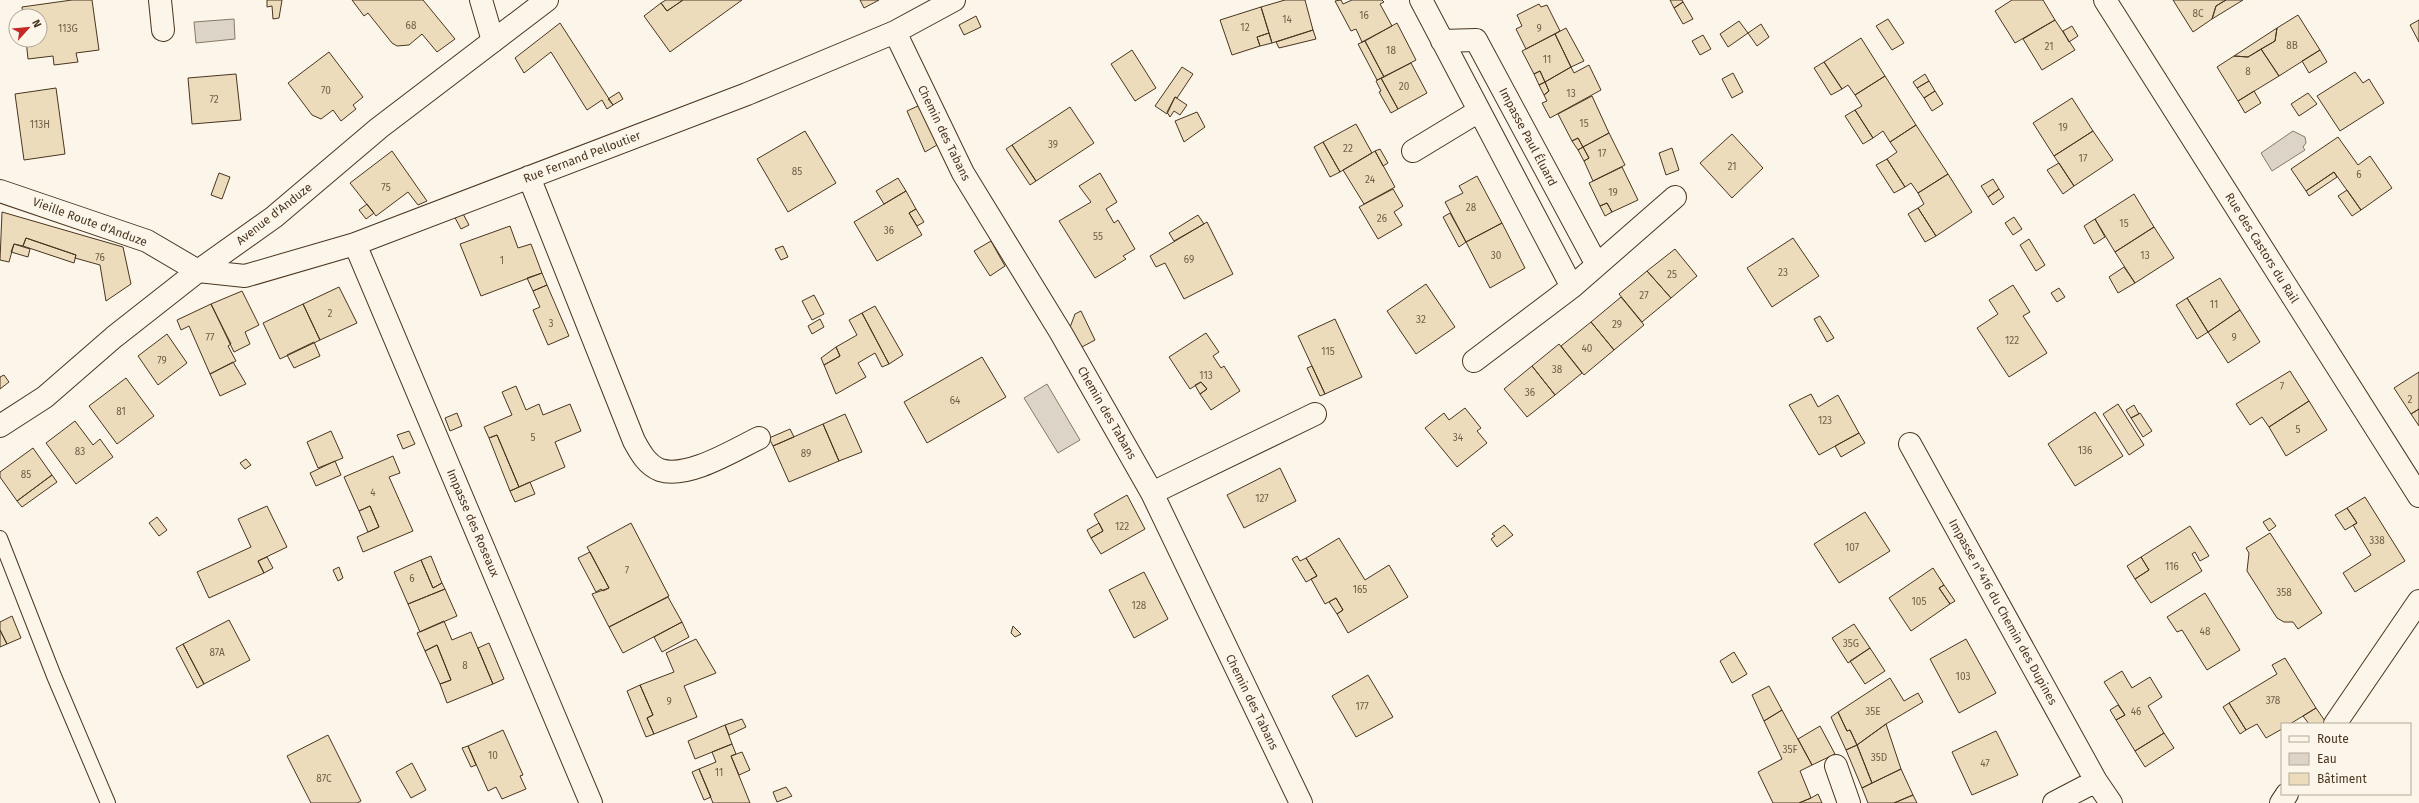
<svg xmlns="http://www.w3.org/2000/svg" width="2419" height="803" viewBox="0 0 2419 803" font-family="'Fira Sans',sans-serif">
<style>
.water{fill:#dcd4c6;stroke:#887966}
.building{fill:#ecdcbc;stroke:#4a3520}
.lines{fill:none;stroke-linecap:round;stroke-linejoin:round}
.service-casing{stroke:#4a3520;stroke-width:16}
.minor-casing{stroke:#4a3520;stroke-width:24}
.primary-casing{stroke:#4a3520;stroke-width:24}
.service{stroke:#fbf6e9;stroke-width:14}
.minor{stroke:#fbf6e9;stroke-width:22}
.primary{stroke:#fbf6e9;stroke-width:22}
.labels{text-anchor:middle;stroke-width:3;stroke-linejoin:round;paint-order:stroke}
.number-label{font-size:10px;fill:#725f47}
.street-label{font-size:12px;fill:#4a3520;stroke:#fbf6e9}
</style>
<rect width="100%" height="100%" fill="#fbf6e9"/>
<!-- water -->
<path class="water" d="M234,19L235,39L196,43L194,22Z
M2293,131L2305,137L2306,143L2303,147L2305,150L2272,171L2261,153Z
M1047,384L1080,440L1058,453L1024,398Z"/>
<!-- building -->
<path class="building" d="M72,0H92L99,50L76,53L78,62L54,65L53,56L28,59L26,40H40V16H23L22,7Z
M267,0H282L279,18L273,19L272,6L267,7Z
M352,0H423L455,39L437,52L422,34L409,45L397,46L392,43L368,13L364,16Z
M666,0H683L667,11L661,3Z
M683,0H742L670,52L644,16L661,3L667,11Z
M860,0H879L864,8Z
M1285,0H1305L1313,30L1272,43L1261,7Z
M1341,0L1343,4L1352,0H1382L1384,2L1380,4L1392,26L1362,42L1356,29L1351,31L1335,1Z
M1670,0H1682L1683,2L1674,8Z
M2012,0H2043L2055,20L2015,43L1995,11Z
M2173,0H2226L2216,6L2212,19L2193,32Z
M2226,0H2243L2212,19L2216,6Z
M1683,2L1693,19L1683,24L1674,8Z
M1539,4L1541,7L1547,5L1560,31L1526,49L1516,29L1522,26L1517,15Z
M1261,7L1269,33L1257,37L1260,46L1232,55L1220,20Z
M2298,15L2320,50L2279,76L2261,49L2275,41L2277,28Z
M976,16L981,27L964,35L959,25Z
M1888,19L1904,43L1892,50L1876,26Z
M2055,20L2075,50L2042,70L2023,39Z
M2419,20V42L2410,25Z
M1739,21L1748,33L1728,47L1720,34Z
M560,23L613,105L607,109L602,100L587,110L551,52L524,73L515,58Z
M1397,23L1416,60L1384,77L1365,41Z
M1761,24L1769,37L1757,46L1748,33Z
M2072,26L2078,36L2069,42L2063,31Z
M1566,28L1584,61L1571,67L1555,34Z
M2277,28L2275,41L2248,57L2234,56Z
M1313,30L1316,39L1279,48L1276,42Z
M1269,33L1272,43L1260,46L1257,37Z
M1555,34L1571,67L1545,82L1540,71L1534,74L1522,51Z
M1703,35L1711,49L1700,55L1692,41Z
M1861,38L1885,76L1855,95L1848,85L1842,89L1824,62Z
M1365,41L1384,77L1377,80L1358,44Z
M2261,49L2279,76L2238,101L2217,67L2234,56L2248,57Z
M1132,50L1156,88L1135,101L1111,64Z
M2320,50L2327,62L2309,73L2302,61Z
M329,52L363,97L353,105L356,109L341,121L333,110L321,119L312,115L288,83Z
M1824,62L1842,89L1831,95L1814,68Z
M1411,63L1427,93L1398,109L1381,78Z
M1589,65L1601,90L1550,118L1542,103L1547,101L1544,95L1549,91L1545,82L1571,67L1574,73Z
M1182,67L1193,74L1177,98L1175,97L1167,114L1155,106Z
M1540,71L1545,82L1539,85L1534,74Z
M2355,72L2363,83L2369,79L2384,103L2340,131L2317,96Z
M1733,73L1743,92L1732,98L1722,79Z
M236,74L241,120L192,124L188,78Z
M1925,74L1929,81L1917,88L1913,82Z
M1885,76L1916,125L1890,142L1883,131L1873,138L1855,110L1862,106L1855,95Z
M1381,78L1398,109L1391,113L1379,92L1381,91L1376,81Z
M1929,81L1935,91L1924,98L1917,88Z
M1545,82L1549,91L1544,95L1539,85Z
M56,88L65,154L24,160L15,94Z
M1935,91L1943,104L1932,111L1924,98Z
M2254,91L2261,103L2245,113L2238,101Z
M619,92L623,99L613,105L608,99Z
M2308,93L2317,104L2299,116L2291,104Z
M1592,96L1609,133L1583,147L1578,138L1572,141L1558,114Z
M1175,97L1187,105L1180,115L1174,111L1170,117L1167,112Z
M2072,98L2093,131L2054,156L2033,123Z
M920,105L937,145L925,152L907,111Z
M1070,107L1094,143L1036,181L1012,145Z
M1855,110L1873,138L1863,144L1845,116Z
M1197,112L1205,127L1184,142L1175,121Z
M1356,124L1372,153L1340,172L1323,142Z
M1916,125L1948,174L1918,193L1911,183L1905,187L1887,159L1897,152L1890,142Z
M805,131L836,183L788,212L757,159Z
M2093,131L2113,160L2074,186L2054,156Z
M1609,133L1625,165L1593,181L1584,161L1589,158L1583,147Z
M1732,134L1763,168L1732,198L1700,163Z
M2338,137L2358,165L2370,156L2392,188L2361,210L2334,172L2306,191L2291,169Z
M1578,138L1583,147L1578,150L1572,141Z
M1323,142L1340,172L1330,177L1314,147Z
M1012,145L1036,181L1030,185L1006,149Z
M1583,147L1589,158L1584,161L1578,150Z
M1672,148L1679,170L1666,175L1659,153Z
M1380,149L1388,163L1383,166L1375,151Z
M392,151L427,201L418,205L408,192L376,216L350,183Z
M1375,151L1395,187L1364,204L1343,170Z
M1887,159L1905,187L1894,193L1876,165Z
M2059,163L2074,186L2063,194L2047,170Z
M1622,167L1638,200L1612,212L1607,203L1600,206L1589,183Z
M2334,172L2337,177L2309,196L2306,191Z
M219,173L230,177L222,199L211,195Z
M1100,173L1117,202L1106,209L1114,223L1118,220L1135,249L1123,256L1126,259L1095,278L1059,221L1091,202L1079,186Z
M1948,174L1972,212L1936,236L1918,208L1924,204L1918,193Z
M1477,176L1502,223L1466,242L1445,202L1463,193L1459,186Z
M898,178L906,191L884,204L876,191Z
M1993,179L1999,189L1988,197L1981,186Z
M1393,189L1403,206L1394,212L1402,225L1378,239L1359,207Z
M1999,189L2004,197L1993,205L1988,197Z
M2347,190L2361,210L2352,216L2338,196Z
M906,191L916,209L909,213L922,235L877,261L854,222Z
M2134,194L2154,227L2115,252L2095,219Z
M1607,203L1612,212L1605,216L1600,206Z
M367,204L374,213L366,219L359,210Z
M1918,208L1936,236L1925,242L1908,214Z
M916,209L924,222L917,226L909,213Z
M461,210L469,225L461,229L453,214Z
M2,212L123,247L131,284L106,301L100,265L75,258L76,255L26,238L23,246L14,244L9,262L0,260Z
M1450,213L1466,242L1459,247L1443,217Z
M1198,215L1204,224L1174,241L1169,233Z
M2014,217L2022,229L2013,235L2005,223Z
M2095,219L2105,237L2094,244L2084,226Z
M1207,222L1233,274L1184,299L1165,263L1156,267L1150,256Z
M1502,223L1525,268L1490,288L1466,242Z
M510,226L518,248L531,244L542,273L481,296L460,244Z
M2154,227L2174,258L2135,283L2115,252Z
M26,238L76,255L74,263L23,246Z
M1793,238L1819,276L1772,307L1747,268Z
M2029,239L2045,265L2036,271L2020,245Z
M991,241L1005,266L990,276L974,251Z
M14,244L30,249L28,257L11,252Z
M783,246L788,257L781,260L775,249Z
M1675,249L1697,276L1671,298L1647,271Z
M2124,267L2135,283L2118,293L2109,277Z
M1647,271L1671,298L1642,322L1619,294Z
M542,273L547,285L533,291L527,278Z
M2220,278L2240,310L2208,332L2187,298Z
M1426,284L1455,327L1416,354L1387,311Z
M547,285L569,336L548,345L533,310L540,307L533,291Z
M2013,285L2030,312L2023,316L2047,353L2009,377L1977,328L1998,314L1989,300Z
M339,287L357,323L320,340L303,304Z
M2059,288L2065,297L2057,302L2051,293Z
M242,291L259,325L245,332L250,344L234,352L211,304Z
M814,295L824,314L812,320L802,301Z
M1621,297L1644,325L1614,350L1591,322Z
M2187,298L2208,332L2197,339L2176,305Z
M211,304L231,344L228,346L236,361L210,374L189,326L181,330L177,320Z
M303,304L320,340L280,359L263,323Z
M875,306L903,355L889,364L862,313Z
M2240,310L2260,342L2228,363L2208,332Z
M1081,311L1095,340L1080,348L1069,330L1075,314Z
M862,313L889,364L882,367L875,353L858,363L866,377L836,394L824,365L840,356L836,347L857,335L849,320Z
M1820,316L1834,338L1827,342L1814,319Z
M820,319L824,327L812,334L808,326Z
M1335,319L1362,377L1325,394L1298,336Z
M1591,322L1614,350L1584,375L1561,346Z
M1206,333L1219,352L1213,356L1221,368L1224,366L1240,391L1211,410L1200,394L1207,389L1201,382L1190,389L1169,357Z
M167,334L187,363L158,385L138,356Z
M314,342L320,356L294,368L287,355Z
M1559,344L1582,373L1555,395L1532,366Z
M836,347L840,356L824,365L821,358Z
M982,357L1006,397L927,443L904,402Z
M233,362L246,384L220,396L210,374Z
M1312,366L1325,394L1320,396L1307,368Z
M1532,366L1555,395L1527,417L1504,389Z
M2290,371L2309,401L2269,427L2262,417L2250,425L2236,404Z
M2419,372V409L2411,414L2394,388Z
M4,375L9,382L0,389V377Z
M126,378L154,416L117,444L89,406Z
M1201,382L1207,389L1200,394L1195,385Z
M516,386L526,410L539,404L543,415L570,404L581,431L555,442L565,467L519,487L497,435L489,438L484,427L512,415L502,392Z
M1811,394L1818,407L1838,395L1859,433L1819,455L1789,405Z
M2309,401L2327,430L2286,456L2269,427Z
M2118,404L2144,445L2129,455L2103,414Z
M2134,405L2139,414L2131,418L2126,410Z
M1465,408L1481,428L1477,431L1487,443L1457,467L1425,428L1444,413L1449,420Z
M2419,409V426L2411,414Z
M2095,412L2123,456L2075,486L2048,444Z
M457,413L462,426L450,431L445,418Z
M2140,413L2152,431L2143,437L2131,418Z
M845,414L862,452L839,461L823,424Z
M75,421L93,445L100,439L113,457L76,484L46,443Z
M823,424L839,461L789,482L773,446Z
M790,429L794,437L773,446L769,438Z
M331,431L343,458L318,468L307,442Z
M409,431L415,444L403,449L397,435Z
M1859,433L1865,443L1841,457L1835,446Z
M497,435L519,487L510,491L489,438Z
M33,448L52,475L17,501L0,477V472Z
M393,456L400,473L389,477L413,531L363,552L357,537L379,527L370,506L359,511L344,477Z
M246,459L251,465L245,469L240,463Z
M335,461L341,475L316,486L310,473Z
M1280,468L1296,501L1244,528L1227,495Z
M52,475L57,482L22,507L17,501Z
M530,482L535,494L515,502L510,491Z
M1127,495L1145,529L1101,554L1091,538L1103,531L1094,514Z
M2365,497L2405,561L2355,592L2343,573L2371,555L2353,525L2357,523L2347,508Z
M267,506L287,547L258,561L264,573L209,598L197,572L251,547L238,519Z
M370,506L379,527L368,532L359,511Z
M2347,508L2357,523L2345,530L2335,515Z
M1865,512L1890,551L1839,583L1814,544Z
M157,517L167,530L159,536L149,523Z
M2270,518L2276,526L2269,531L2263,522Z
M631,523L669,596L609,627L592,594L609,588L587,547Z
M1099,523L1103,531L1091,538L1087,530Z
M1504,525L1513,535L1497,547L1491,539L1495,536L1492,534Z
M2190,526L2209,556L2200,561L2195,552L2192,554L2202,571L2151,603L2135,579L2149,570L2141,557Z
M2270,533L2322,613L2298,629L2293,622H2284L2277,618L2247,571L2249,553L2246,548Z
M1339,538L1365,580L1389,565L1408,597L1348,633L1337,614L1343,610L1336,598L1325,604L1311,579L1317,576L1306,558Z
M590,552L609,588L603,591L601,589L596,592L578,558Z
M431,556L442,583L433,588L421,560Z
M1297,556L1300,561L1306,558L1317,576L1306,582L1292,559Z
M267,557L273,568L264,573L258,561Z
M2141,557L2149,570L2135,579L2127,566Z
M421,560L433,588L442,583L445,589L408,604L394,572Z
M339,567L343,578L338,581L333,570Z
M1933,568L1944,585L1939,588L1950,604L1911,631L1889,598Z
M1144,572L1168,619L1134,638L1109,590Z
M1944,585L1955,601L1950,604L1939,588Z
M445,589L457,616L420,632L408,604Z
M2205,593L2240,650L2207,670L2182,630L2177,632L2167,617Z
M668,597L682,622L623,653L609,627Z
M1336,598L1343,610L1337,614L1329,602Z
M12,616L21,638L7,644L0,630V622Z
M229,620L250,660L204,684L183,644Z
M444,621L452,640L471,632L493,684L447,703L440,684L451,680L437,645L425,651L417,633Z
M682,622L689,637L662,652L654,637Z
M1854,624L1870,648L1848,663L1832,638Z
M1013,626L1021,634L1015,637L1011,633Z
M0,630L7,644L0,647Z
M696,639L716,673L684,686L697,717L654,734L647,718L653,715L640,685L674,672L666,653Z
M1966,639L1996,693L1959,713L1930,659Z
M489,643L504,679L493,684L478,648Z
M183,644L204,684L197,688L176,648Z
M437,645L451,680L440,684L425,651Z
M1870,648L1885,671L1865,684L1850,661Z
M1734,652L1747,674L1732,683L1720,661Z
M2285,658L2316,708L2290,724H2282V729L2266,738L2257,724L2246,730L2229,703L2277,674L2272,665Z
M2122,671L2132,688L2150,677L2162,697L2148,706L2164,733L2135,751L2116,720L2125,715L2104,682Z
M1368,675L1393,717L1356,737L1332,696Z
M1890,678L1904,701L1918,693L1923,702L1886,724L1857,745L1850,730L1847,731L1838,712Z
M640,685L653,715L647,718L654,734L646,737L627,691Z
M1769,686L1782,710L1764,721L1752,695Z
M2229,703L2246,730L2240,734L2223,707Z
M2118,705L2125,715L2116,720L2110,710Z
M2316,708L2325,721L2323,724H2309L2303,716Z
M1782,710L1812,765L1800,771L1811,798L1799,803H1773L1758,772L1782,759L1764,721Z
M1838,712L1847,731L1850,730L1857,745L1846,750L1831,717Z
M742,719L746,727L729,735L725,725Z
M1886,724L1901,769L1872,783L1857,745Z
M725,725L732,744L695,759L688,741Z
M1820,726L1835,754L1812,765L1798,739Z
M503,730L523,775L520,776L526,789L502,799L496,787L488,791L468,746Z
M1996,731L2018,775L1972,795L1952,752Z
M2164,733L2174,748L2145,767L2135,751Z
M328,735L361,801L357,803H311L287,756Z
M732,744L736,754L731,756L750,803H713L699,769L716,762L712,752Z
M1857,745L1872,783L1862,788L1846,750Z
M468,746L476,765L471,767L462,748Z
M742,752L750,770L739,775L731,756Z
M412,763L426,790L411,798L396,772Z
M699,769L711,797L704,800L692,772Z
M1901,769L1913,795L1894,803H1868L1862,788Z
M786,787L792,796L777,802L773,792Z
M1818,794L1822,803H1799L1811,798Z
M1913,795L1917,803H1894Z"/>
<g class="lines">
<!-- service casing -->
<g class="service-casing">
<path id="service" d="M0,538L54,676L108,803"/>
</g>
<!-- minor casing -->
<g class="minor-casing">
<path id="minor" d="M160,0L163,30
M481,0L493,41
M1421,0L1572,287
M2105,0L2419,496
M895,32L963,173L1061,333L1152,493L1301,803
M1442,41L1476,40L1597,265
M1413,151L1479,111
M529,177L634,441C640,452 647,465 660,470C688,479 734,450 759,438
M0,191L147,241L198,271L245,276L355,244L747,94L895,32L954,0
M355,244L591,803
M1474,361L1572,287L1675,197
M1910,444L2096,781L2111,803
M1152,493L1315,414
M2335,724L2419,601
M1836,766L1849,803
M2054,803L2096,781
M2281,803L2287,794"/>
</g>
<!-- primary casing -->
<g class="primary-casing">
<path id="primary" d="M0,426L45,397L114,337L198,271L274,217L379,128L547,0"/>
</g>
<!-- service -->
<use href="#service" class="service"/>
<!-- minor -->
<use href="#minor" class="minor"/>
<!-- primary -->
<use href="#primary" class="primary"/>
</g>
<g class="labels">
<!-- number labels -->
<g class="number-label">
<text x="2198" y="17">8C</text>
<text x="1364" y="19">16</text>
<text x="1287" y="23">14</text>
<text x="411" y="29">68</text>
<text x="1245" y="31">12</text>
<text x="68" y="32">113G</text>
<text x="1539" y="32">9</text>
<text x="2292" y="49">8B</text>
<text x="2049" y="50">21</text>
<text x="1391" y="54">18</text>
<text x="1547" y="63">11</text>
<text x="2248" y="75">8</text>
<text x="1404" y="90">20</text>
<text x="326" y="94">70</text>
<text x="1571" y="97">13</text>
<text x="214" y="103">72</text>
<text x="1584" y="127">15</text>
<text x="40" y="128">113H</text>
<text x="2063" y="131">19</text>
<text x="1053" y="148">39</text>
<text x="1348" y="152">22</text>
<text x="1602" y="157">17</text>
<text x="2083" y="162">17</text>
<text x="1732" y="170">21</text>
<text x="797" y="175">85</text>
<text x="2359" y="178">6</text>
<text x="1370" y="183">24</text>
<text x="386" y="191">75</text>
<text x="1613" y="196">19</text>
<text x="1471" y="211">28</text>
<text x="1382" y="222">26</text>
<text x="2124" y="227">15</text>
<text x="889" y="234">36</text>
<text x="1098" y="240">55</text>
<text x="1496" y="259">30</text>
<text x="2145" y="259">13</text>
<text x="100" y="261">76</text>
<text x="1189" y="263">69</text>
<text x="502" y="264">1</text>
<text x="1783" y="276">23</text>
<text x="1672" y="278">25</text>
<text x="1644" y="299">27</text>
<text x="2214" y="308">11</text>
<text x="330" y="317">2</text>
<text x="1421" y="323">32</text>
<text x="551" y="327">3</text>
<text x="1617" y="328">29</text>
<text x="210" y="341">77</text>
<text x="2234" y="341">9</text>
<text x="2012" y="344">122</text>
<text x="1587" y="352">40</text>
<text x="1328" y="355">115</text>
<text x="162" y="364">79</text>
<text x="1557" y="373">38</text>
<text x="1206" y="379">113</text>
<text x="2282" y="390">7</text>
<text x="1530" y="396">36</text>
<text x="2410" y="403">2</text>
<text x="955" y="404">64</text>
<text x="121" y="415">81</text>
<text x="1825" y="424">123</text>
<text x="2298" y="433">5</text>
<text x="533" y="441">5</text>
<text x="1458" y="441">34</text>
<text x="2085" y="454">136</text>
<text x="80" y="455">83</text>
<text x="806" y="457">89</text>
<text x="26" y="478">85</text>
<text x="373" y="496">4</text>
<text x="1262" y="502">127</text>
<text x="1122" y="530">122</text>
<text x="2377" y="544">338</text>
<text x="1852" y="551">107</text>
<text x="2172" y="570">116</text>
<text x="627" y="574">7</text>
<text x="412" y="582">6</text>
<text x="1360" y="593">165</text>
<text x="2284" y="596">358</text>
<text x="1919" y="605">105</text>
<text x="1139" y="609">128</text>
<text x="2205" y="635">48</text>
<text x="1851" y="647">35G</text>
<text x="217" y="656">87A</text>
<text x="465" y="669">8</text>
<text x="1963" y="680">103</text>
<text x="2273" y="704">378</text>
<text x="669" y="705">9</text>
<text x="1362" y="710">177</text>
<text x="1873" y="715">35E</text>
<text x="2136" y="715">46</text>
<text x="1790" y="753">35F</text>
<text x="493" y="759">10</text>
<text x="1879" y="761">35D</text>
<text x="1985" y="767">47</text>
<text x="719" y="776">11</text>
<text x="324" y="782">87C</text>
</g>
<!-- street labels -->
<g class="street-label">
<text transform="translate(944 133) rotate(64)" y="4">Chemin des Tabans</text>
<text transform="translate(1528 137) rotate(62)" y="4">Impasse Paul Éluard</text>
<text transform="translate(582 157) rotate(-21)" y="4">Rue Fernand Pelloutier</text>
<text transform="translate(274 214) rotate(-38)" y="4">Avenue d'Anduze</text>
<text transform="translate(90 222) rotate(20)" y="4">Vieille Route d'Anduze</text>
<text transform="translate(2262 248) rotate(58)" y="4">Rue des Castors du Rail</text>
<text transform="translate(1107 413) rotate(60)" y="4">Chemin des Tabans</text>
<text transform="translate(473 523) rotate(67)" y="4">Impasse des Roseaux</text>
<text transform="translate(2003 612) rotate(61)" y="4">Impasse n°416 du Chemin des Dupines</text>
<text transform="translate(1252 702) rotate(64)" y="4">Chemin des Tabans</text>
</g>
</g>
<!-- legend -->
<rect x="2281" y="723" width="130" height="72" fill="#fbf6e9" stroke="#b4a999"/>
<rect x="2289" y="736" width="20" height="6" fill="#fbf6e9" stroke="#b4a999"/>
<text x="2317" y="743" font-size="12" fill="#4a3520">Route</text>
<rect x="2289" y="753" width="20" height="12" fill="#dcd4c6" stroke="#b4a999"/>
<text x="2317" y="763" font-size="12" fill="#4a3520">Eau</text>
<rect x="2289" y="773" width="20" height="12" fill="#ecdcbc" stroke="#b4a999"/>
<text x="2317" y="783" font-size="12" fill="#4a3520">Bâtiment</text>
<!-- north arrow -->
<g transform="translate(28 28) rotate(63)"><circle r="19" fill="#fbf6e9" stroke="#b4a999"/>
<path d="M0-3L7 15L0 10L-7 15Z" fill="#c62828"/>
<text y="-6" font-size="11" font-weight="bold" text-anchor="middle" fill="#4a3520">N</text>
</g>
</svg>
